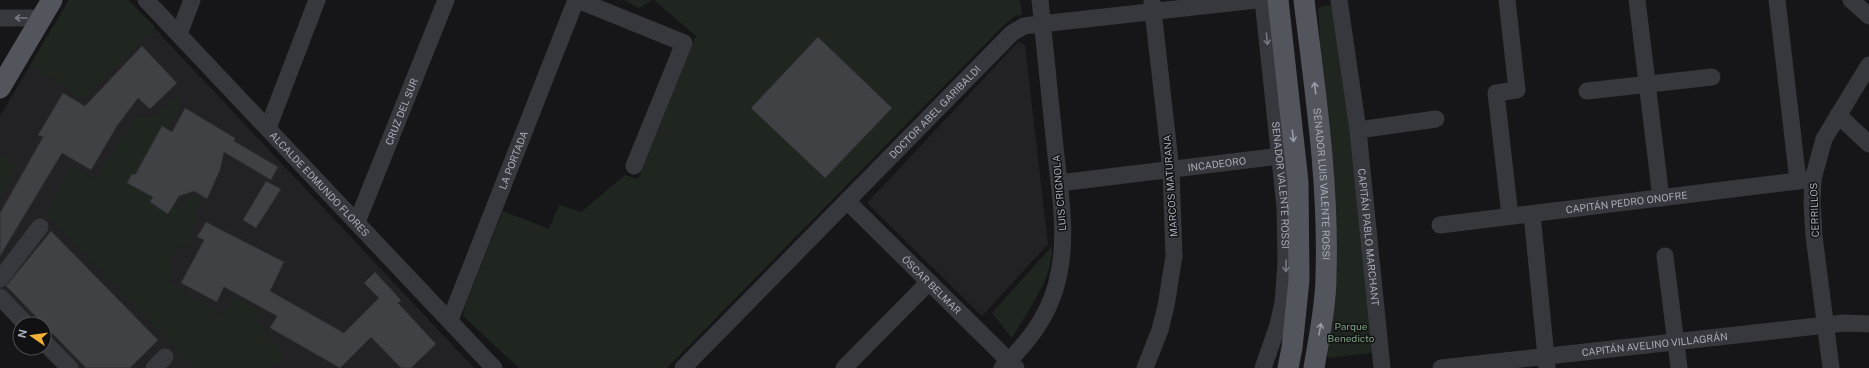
<svg xmlns="http://www.w3.org/2000/svg" width="1869" height="368" viewBox="0 0 1869 368" font-family="'Public Sans',sans-serif">
<style>
.built{fill:#222225}
.green{fill:#1e261f}
.building{fill:#404145;stroke:#303034}
.lines{fill:none;stroke-linecap:round;stroke-linejoin:round}
.minor{stroke:#37383d;stroke-width:17}
.major{stroke:#53555c;stroke-width:21}
.oneway{stroke:#757881}
.oneway2{stroke:#979ba6}
.labels{text-anchor:middle;stroke-width:3;stroke-linejoin:round;paint-order:stroke}
.street-label{font-size:10px;fill:#a8adb8;stroke:#111113}
.park-label{font-size:10px;fill:#7fa381;stroke:#111113}
</style>
<rect width="100%" height="100%" fill="#161618"/>
<!-- built -->
<path class="built" d="M69,0H128L474,368H57L37,348H44V324H20V330L0,310V116Z
M1018,42L1025,45L1048,244L982,316L867,203Z"/>
<!-- green -->
<path class="green" d="M69,0H128L155,27L83,99L30,65Z
M624,0H652L639,8Z
M656,0H1020L1022,15L1015,16L1003,26L667,368H519L463,316L465,306L503,211L549,229L559,205L581,212L625,175L638,179L696,36L655,1Z
M1327,5L1337,7L1377,352L1329,358L1326,353L1330,210L1318,8Z
M178,96L181,107L167,128L182,138L189,187L176,207L180,209L192,194L202,199L193,216L198,218L189,234L194,236L187,248L180,245L168,264L174,271L169,283L220,315L235,297L260,310L255,320L284,357L270,368H195L46,214L71,167L96,179L136,117L152,118Z
M0,154L17,165L0,197Z
M1052,246C1053,279 1028,310 1012,338L992,313Z"/>
<!-- building -->
<path class="building" d="M818,37L892,108L825,178L751,108Z
M142,46L177,83L150,109L138,98L117,126L91,170L62,153L0,256V213L43,137L38,135L63,93L85,106Z
M185,108L235,138L234,141L278,167L271,180L224,152L220,170L207,199L194,191L179,196L168,214L150,202L153,197L127,183L132,174L135,175L162,126L172,132Z
M266,181L281,189L256,228L243,220Z
M206,222L284,262L270,291L344,333L379,298L364,283L375,272L401,300L398,303L436,344L411,368H401L371,337L340,368L270,328L277,316L224,287L217,302L181,283L204,240L197,237Z
M51,231L158,340L130,368H86L6,286Z"/>
<g class="lines">
<!-- minor -->
<g class="minor">
<path id="s1" d="M146,0L494,368"/>
<path d="M578,0L684,43L634,166"/>
<path id="s2" d="M1263,0L1285,207L1286,262L1283,303L1278,325L1263,368"/>
<path id="s3" d="M1339,0L1358,130L1382,368"/>
<path d="M1507,0L1517,90L1496,93L1510,216"/>
<path d="M1637,0L1661,198"/>
<path d="M1777,0L1798,181"/>
<path d="M1851,0L1869,16"/>
<path d="M0,18H41"/>
<path d="M179,34L192,0"/>
<path d="M1587,91L1712,77"/>
<path d="M1838,115L1869,144"/>
<path d="M268,128L317,0"/>
<path d="M1358,130L1436,119"/>
<path id="s4" d="M1059,183L1280,156"/>
<path id="s5" d="M847,201L1016,368"/>
<path d="M1532,214L1547,367"/>
<path id="s6" d="M357,222L446,0"/>
<path id="s7" d="M1440,225L1813,179"/>
<path d="M1665,256L1679,368"/>
<path d="M0,279L40,227"/>
<path d="M0,297L26,324"/>
<path id="s8" d="M450,320L576,0"/>
<path d="M44,342L70,368"/>
<path d="M154,368L165,357"/>
<path id="s9" d="M683,368L1012,33L1024,26L1032,25L1256,0"/>
<path d="M844,368L929,282"/>
<path d="M1002,368C1026,344 1047,319 1056,286C1069,241 1060,193 1055,147C1050,98 1045,49 1040,0"/>
<path d="M1145,368L1160,330L1166,306L1174,256L1171,170L1152,2"/>
<path id="s10" d="M1441,368L1826,325L1845,323L1869,324"/>
<path d="M1831,368L1814,236L1812,202L1813,179L1824,139L1869,65"/>
</g>
<!-- major -->
<g class="major">
<path d="M1278,0L1298,182L1299,280L1292,348L1288,368"/>
<path id="s11" d="M1304,0C1315,91 1329,183 1326,275C1326,306 1319,337 1314,368"/>
<path d="M0,88L52,0"/>
</g>
</g>
<!-- one-way arrows -->
<defs><path id="oneway-shaft" d="M-6 0H5M1.5-3L5.5 0L1.5 3" fill="none" stroke-width="1.6" stroke-linecap="round" stroke-linejoin="round"/></defs>
<g class="oneway">
<use href="#oneway-shaft" transform="translate(21 18) rotate(180)"/>
<use href="#oneway-shaft" transform="translate(1267 39) rotate(84)"/>
<use href="#oneway-shaft" transform="translate(1286 266) rotate(92)"/>
</g>
<g class="oneway2">
<use href="#oneway-shaft" transform="translate(1315 88) rotate(-97)"/>
<use href="#oneway-shaft" transform="translate(1293 136) rotate(84)"/>
<use href="#oneway-shaft" transform="translate(1320 329) rotate(-80)"/>
</g>
<g class="labels">
<!-- street labels -->
<g class="street-label">
<text dy="4" stroke="none"><textPath href="#s6" startOffset="119">CRUZ DEL SUR</textPath></text>
<text dy="4" stroke="none"><textPath href="#s9" startOffset="359">DOCTOR ABEL GARIBALDI</textPath></text>
<text dy="4" stroke="none"><textPath href="#s8" startOffset="172">LA PORTADA</textPath></text>
<text dy="4" stroke="none"><textPath href="#s4" startOffset="159">INCADEORO</textPath></text>
<text dy="4" stroke="none"><textPath href="#s1" startOffset="253">ALCALDE EDMUNDO FLORES</textPath></text>
<text dy="4" stroke="none"><textPath href="#s11" startOffset="185">SENADOR LUIS VALENTE ROSSI</textPath></text>
<text dy="4" stroke="none"><textPath href="#s2" startOffset="186">SENADOR VALENTE ROSSI</textPath></text>
<text transform="translate(1170 186) rotate(-94)" y="4">MARCOS MATURANA</text>
<text transform="translate(1059 193) rotate(-95)" y="4">LUIS CRIGNOLA</text>
<text dy="4" stroke="none"><textPath href="#s7" startOffset="188">CAPITÁN PEDRO ONOFRE</textPath></text>
<text transform="translate(1814 210) rotate(-92)" y="4">CERRILLOS</text>
<text dy="4" stroke="none"><textPath href="#s3" startOffset="239">CAPITÁN PABLO MARCHANT</textPath></text>
<text dy="4" stroke="none"><textPath href="#s5" startOffset="119">ÓSCAR BELMAR</textPath></text>
<text dy="4" stroke="none"><textPath href="#s10" startOffset="215">CAPITÁN AVELINO VILLAGRÁN</textPath></text>
</g>
<!-- park labels -->
<g class="park-label">
<text x="1351" y="330">Parque<tspan x="1351" dy="12">Benedicto</tspan></text>
</g>
</g>
<!-- north arrow -->
<g transform="translate(32 336) rotate(283)"><circle r="19" fill="#111113" stroke="#4d4f55"/>
<path d="M0-3L7 15L0 10L-7 15Z" fill="#f2b134"/>
<text y="-6" font-size="11" font-weight="bold" text-anchor="middle" fill="#a8adb8">N</text>
</g>
</svg>
